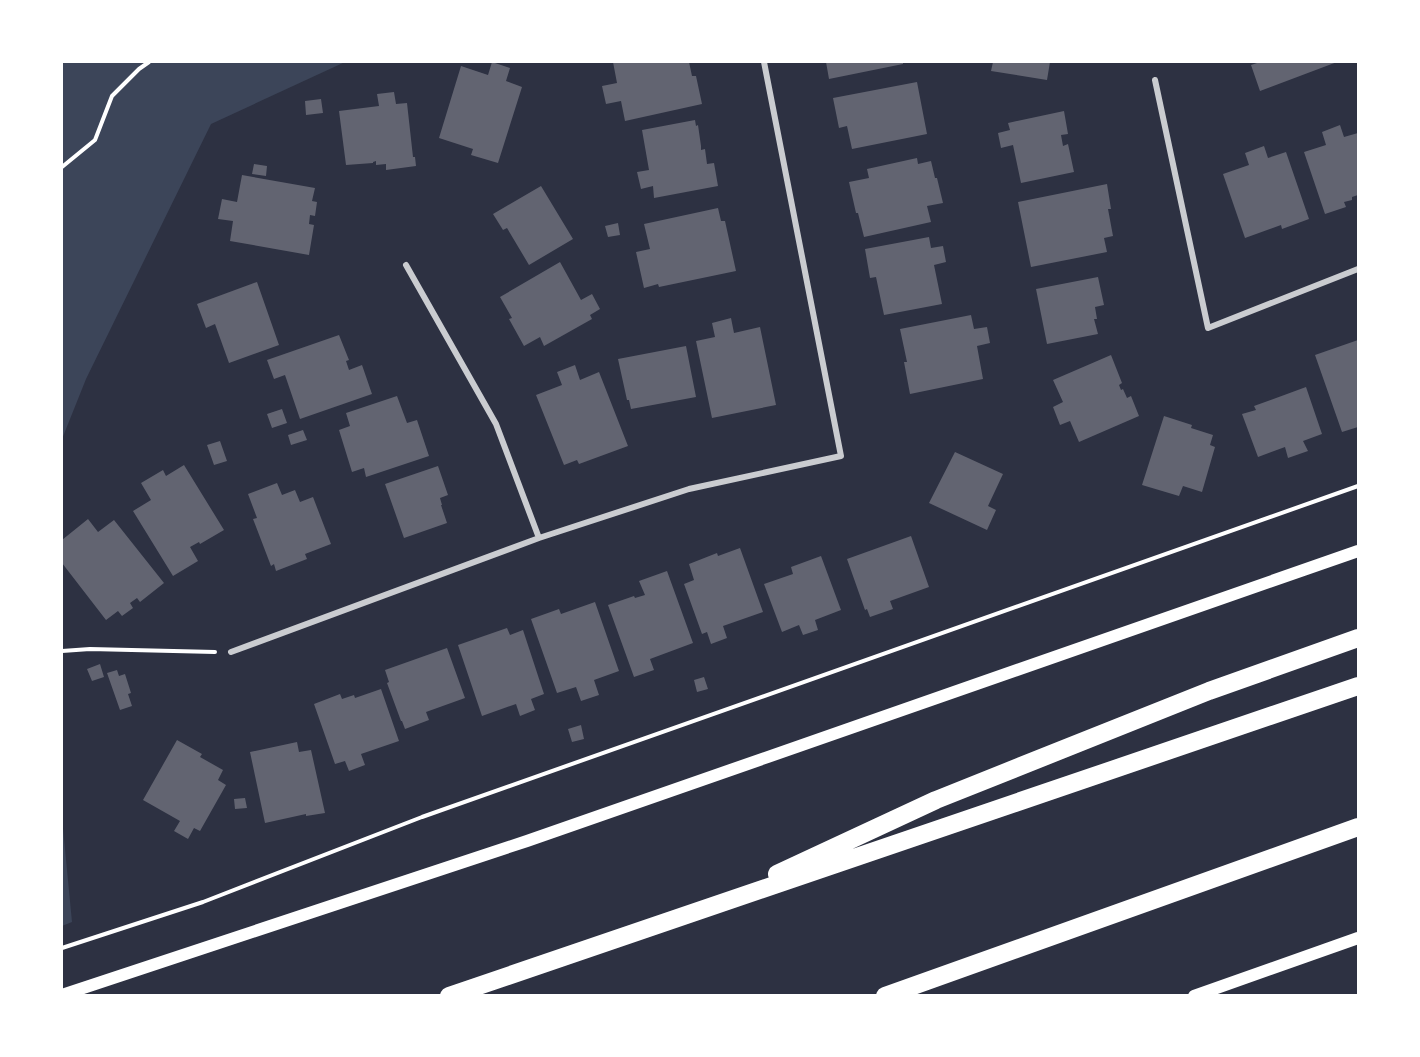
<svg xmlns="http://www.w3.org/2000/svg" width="1420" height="1057" viewBox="0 0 1420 1057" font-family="'PT Sans Narrow',sans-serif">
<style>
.green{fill:#3c4559}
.building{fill:#626471}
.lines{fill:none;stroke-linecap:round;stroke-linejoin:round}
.path{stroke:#fff;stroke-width:4}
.minor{stroke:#caccd0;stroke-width:6}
.secondary{stroke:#fff;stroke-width:12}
.motorway{stroke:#fff;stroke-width:18}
</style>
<rect width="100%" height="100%" fill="#2d3142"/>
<!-- green -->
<path class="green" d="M62,62H345L211,124L86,379L62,439Z
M62,818L72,922L62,926Z"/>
<!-- building -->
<path class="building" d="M492,62L510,68L506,81L522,87L498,163L471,155L473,149L439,138L461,66L488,75Z
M613,62H689L692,76H696L702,104L625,121L621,101L606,104L602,86L617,83Z
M826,62H903V64L829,79Z
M993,62H1050L1047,80L991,71Z
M1256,62H1337L1260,91L1251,65L1257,63Z
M917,82L927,134L852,149L847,126L839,128L833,98Z
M394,92L396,104L407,103L413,157H415L416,166L386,170V164L376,165V161L373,162V163L346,165L339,111L379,106L377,94Z
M321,99L323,113L306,115L305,101Z
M1064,111L1068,134L1061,135L1063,146L1068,144L1074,172L1021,183L1013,145L1001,148L998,133L1010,130L1008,123Z
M695,120L696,126L698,125L701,146V150L705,149L707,164L714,163L718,186L654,198L653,186L641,189L637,172L649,170L642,130Z
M1340,125L1344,137L1358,133V195L1352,197V200L1344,202L1346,207L1325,214L1304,152L1326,145L1322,132Z
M1264,146L1268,158L1286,152L1309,219L1282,229L1281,225L1245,238L1223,174L1249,165L1245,153Z
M917,158L918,164L931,161L935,178H937L943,203L927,206L931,222L864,237L858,213H856L849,182L869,178L867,169Z
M254,164L267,166L266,176L252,174Z
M242,175L315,188L312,201L317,202L315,216L310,215L309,224L314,225L309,255L230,241L233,221L218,219L222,199L237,202Z
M1107,184L1111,209H1108L1113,236L1104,238L1107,252L1031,267L1018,202Z
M541,186L573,239L529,265L507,228L503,230L493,214Z
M718,208L721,221H725L736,271L659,287L658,284L644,288L636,252L650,249L644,224Z
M618,223L620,235L608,237L605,226Z
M929,237L931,248L943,246L946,262L934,265L942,304L884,315L876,277L870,278L865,249Z
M560,262L581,300L592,294L600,309L590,315L592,319L544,346L540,337L524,346L509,319L512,318L500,297Z
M1098,277L1104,305L1095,307L1097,319H1094L1098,334L1047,344L1036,289Z
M257,282L279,345L229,363L215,324L206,328L197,304Z
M971,315L974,329L987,327L990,343L977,346L983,379L910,394L904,362H907L900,329Z
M731,318L734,333L760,327L776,405L712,418L696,341L715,337L712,323Z
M339,335L349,360L346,361L349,370L362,365L372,394L300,419L285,375L274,379L267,360Z
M1358,340V427L1342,432L1315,355Z
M686,346L696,397L631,409L629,400H627L618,359Z
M1111,355L1122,383L1119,385L1121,390L1123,389L1127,398L1131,396L1139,416L1079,442L1070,421L1060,425L1053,407L1063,402L1053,380Z
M575,365L580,380L599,372L628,446L579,464L577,460L564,465L536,395L562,385L557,372Z
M1306,387L1322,434L1303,441L1308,451L1288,458L1285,447L1258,457L1242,414L1256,410L1254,406Z
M397,396L407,423L417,420L429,456L366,477L364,468L352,472L339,430L350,426L346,413Z
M282,409L287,423L272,428L267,414Z
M1164,416L1192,425L1191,428L1213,435L1210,445L1215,447L1202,492L1183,486L1179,496L1142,485Z
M303,430L307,440L291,445L288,435Z
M220,441L227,461L214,465L207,445Z
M955,452L1003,474L988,506L996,510L987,530L929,503Z
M184,465L224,530L200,544L199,542L190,547L198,561L173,576L133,511L151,500L141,483L163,470L166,476Z
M438,466L448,495L440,498L442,505H441L447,523L404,538L385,484Z
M277,483L282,495L295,490L300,502L313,497L331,544L305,554L307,559L276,571L274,564L271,566L253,519L257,518L248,494Z
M88,519L98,532L114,520L164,583L140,602L137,598L130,603L133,608L122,616L118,611L106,620L62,563V540Z
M911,536L929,587L890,601L893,609L870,617L867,609L865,610L847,559Z
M740,548L763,612L723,626L727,638L711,644L707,632L702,634L684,584L694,580L689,564L717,553L718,556Z
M821,556L841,610L815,620L818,630L803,635L799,625L782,632L764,584L793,574L791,567Z
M667,571L693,643L650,659L654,670L634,677L608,605L634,596L635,598L645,595L639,581Z
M595,602L619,671L594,680L599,695L581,701L576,687L557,693L531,619L559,609L561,614Z
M507,628L510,635L523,630L544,694L531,699L535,710L520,716L516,704L482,716L458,645Z
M447,648L465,698L426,712L429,720L405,729L402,721H401L387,683L389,682L385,670Z
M100,664L104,677L92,681L87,669Z
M117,670L119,676L125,674L131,693L128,694L132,706L120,710L107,673Z
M704,677L708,689L697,692L694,680Z
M381,689L399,741L361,754L365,765L349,771L345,761L335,764L314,704L340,694L342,699L354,695L355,698Z
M581,725L584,739L572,742L568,729Z
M177,740L202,754L200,757L223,770L218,780L226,785L200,831L194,828L188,839L174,831L180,821L143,800Z
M297,742L299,752L311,750L325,813L306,816V814L265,823L250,752Z
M245,798L247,808L235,809L234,799Z"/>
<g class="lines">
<!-- path -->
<path class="path" d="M62,167L95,140L112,96L139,69L149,62
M62,651L90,649L215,652
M62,948L203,902L422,817L1358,486"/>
<!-- minor -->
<path class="minor" d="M1155,80L1208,328L1358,269
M406,265L496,424L539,538
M231,652L539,538L689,489L841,456L764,62"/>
<!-- secondary -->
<path class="secondary" d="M62,995L527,841L1358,551
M1194,996L1358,938"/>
<!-- motorway -->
<path class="motorway" d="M777,874L936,800L1209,691L1358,638
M449,996L1358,686
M885,996L1358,827"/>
</g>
<!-- border -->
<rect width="1420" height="1057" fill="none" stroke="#ffffff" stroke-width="126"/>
</svg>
